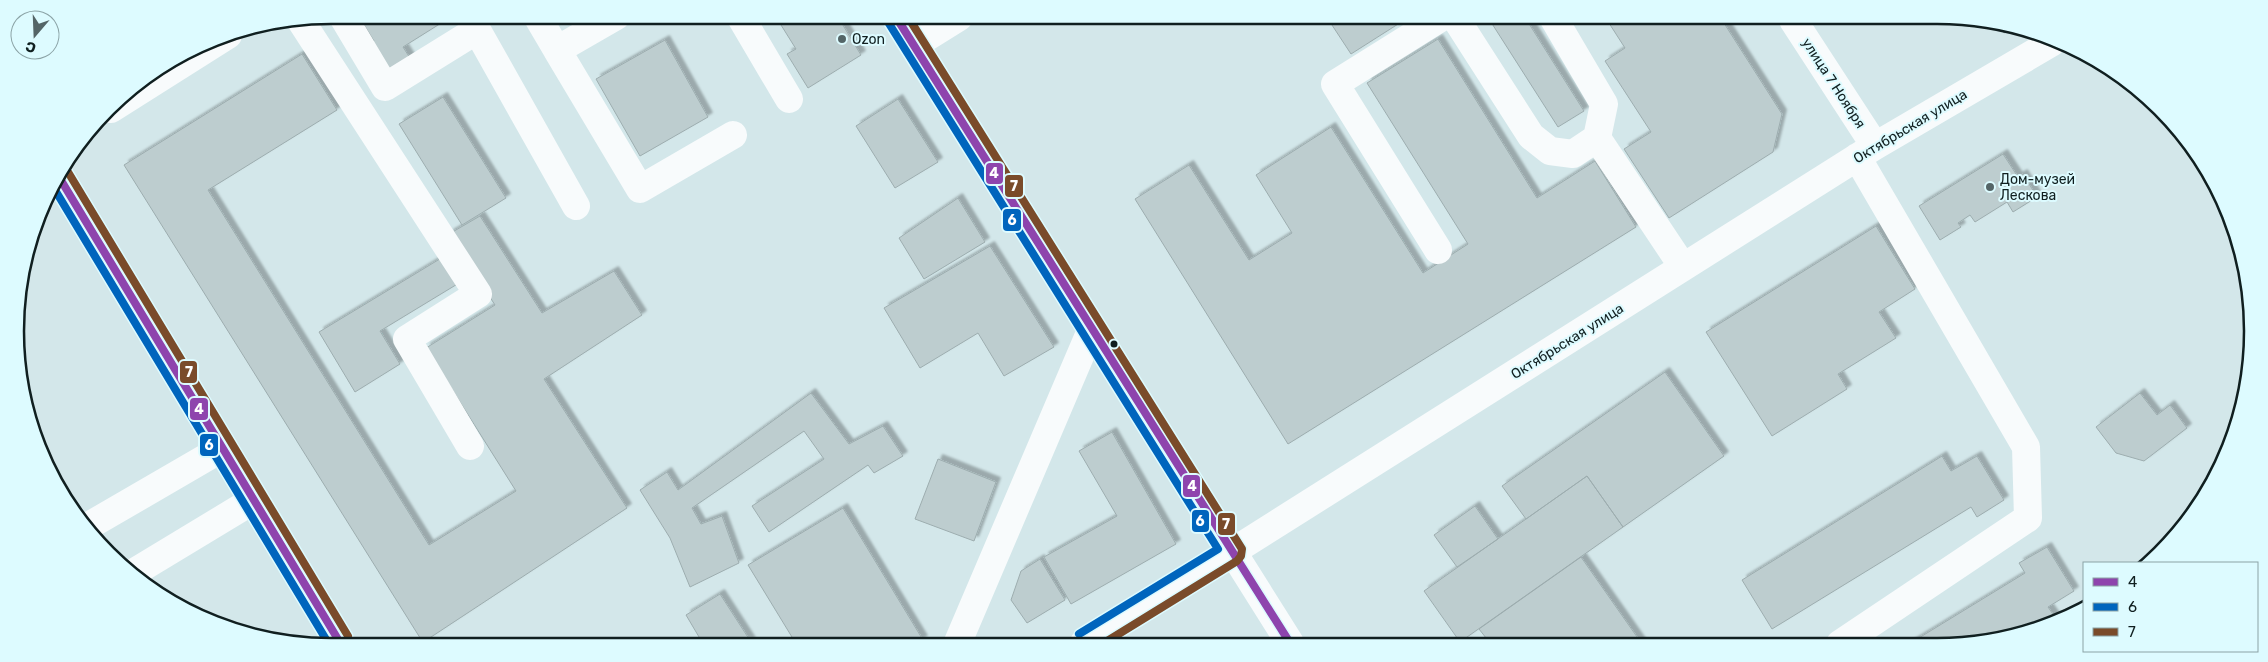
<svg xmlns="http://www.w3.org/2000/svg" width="2268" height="662" viewBox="0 0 2268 662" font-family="Rubik,sans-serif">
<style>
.building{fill:#bdcdcf;stroke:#9dadaf;filter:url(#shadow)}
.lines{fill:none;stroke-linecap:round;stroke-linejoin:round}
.minor{stroke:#f8fbfc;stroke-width:28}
.major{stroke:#f8fbfc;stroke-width:28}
.bus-1-casing{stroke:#ddfbff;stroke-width:11}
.bus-2-casing{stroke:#ddfbff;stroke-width:11}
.bus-3-casing{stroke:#ddfbff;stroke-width:11}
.bus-1{stroke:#8e44ad;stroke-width:8}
.bus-2{stroke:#0065bd;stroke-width:8}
.bus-3{stroke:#7a4b2a;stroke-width:8}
.poi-dot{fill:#546567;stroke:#ddfbff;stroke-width:2}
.bus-dot{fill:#101f20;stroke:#ddfbff;stroke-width:2}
.labels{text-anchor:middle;stroke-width:4;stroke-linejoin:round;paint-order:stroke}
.poi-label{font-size:14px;fill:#101f20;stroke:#ddfbff;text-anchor:start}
.street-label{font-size:14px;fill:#101f20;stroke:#ddfbff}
.rim{fill:none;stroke:#101f20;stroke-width:2.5}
.line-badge{stroke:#ddfbff;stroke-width:2}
.badge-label{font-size:14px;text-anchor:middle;font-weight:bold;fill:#fff}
</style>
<defs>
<filter id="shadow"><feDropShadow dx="4.5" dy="-4.5" stdDeviation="1" flood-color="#0004"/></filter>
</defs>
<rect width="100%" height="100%" fill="#d3e7ea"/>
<!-- building -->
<path class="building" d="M358,15H454L403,47L410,58L386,74L368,45L374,41Z
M776,17H838L861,55L808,88L787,54L796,49Z
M1328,19H1406L1351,54Z
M1489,19H1526L1584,111L1558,127Z
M1607,20H1722L1782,114L1773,152L1669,218L1624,149L1651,132L1605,61L1625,48Z
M1997,21H1998L2014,27L2004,33Z
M1438,39L1537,198L1595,161L1636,227L1288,444L1135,199L1189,165L1249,260L1292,233L1256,175L1331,127L1423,273L1468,244L1367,83Z
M665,40L708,117L640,156L596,79Z
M302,54L337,110L208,190L429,545L516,491L426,348L495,305L449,234L480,216L542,313L614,271L642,315L544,379L627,508L425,641H422L124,165Z
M443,97L506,198L462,225L399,124Z
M898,99L938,162L895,188L856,126Z
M2003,154L2018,177L2023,174L2037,197L2013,212L2007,202L1975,222L1970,215L1958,223L1961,227L1940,240L1919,206Z
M958,198L985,242L924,279L899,238Z
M1876,226L1915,289L1879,312L1896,338L1838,374L1847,389L1772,436L1706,332Z
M990,246L1054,347L1004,376L978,333L920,368L884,308Z
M448,254L464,280L380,331L400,364L355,392L319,332Z
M1665,372L1724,456L1623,527L1587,476L1526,519L1502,486Z
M811,393L849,444L883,426L903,456L874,473L868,465L769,532L752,506L824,459L804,431L692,508L701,524L722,516L739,563L690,587L670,538L640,490L667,472L678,490Z
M2140,393L2157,415L2170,405L2187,428L2144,461L2116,453L2096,427Z
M1112,432L1176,544L1071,604L1044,557L1117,516L1079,451Z
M1942,456L1951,471L1977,456L2004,500L1977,517L1971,507L1772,629L1742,580Z
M938,459L996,482L974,541L915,519Z
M1587,476L1623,527L1460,642L1424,591Z
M1475,506L1498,539L1457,567L1434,535Z
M843,508L923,640L919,642H795L748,565Z
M2047,547L2074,591L2048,607L2057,620L1978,644H1909L2025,573L2019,563Z
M1581,557L1642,644L1490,643L1479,629Z
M1040,559L1065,600L1027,623L1011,600L1021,571Z
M720,594L751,642H702L686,615Z"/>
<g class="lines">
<!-- minor -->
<path class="minor" d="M342,15L385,87L477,30L576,206
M537,16L557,50L616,16
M740,16L789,99
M1456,19L1531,136L1550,151L1573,154L1597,138
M1554,19L1604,104L1597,138L1683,267
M1793,20L1875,146
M301,21L478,294L407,339L470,446
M914,45L959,17
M557,50L640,189L733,135
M111,109L228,35
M1438,250L1335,84L1439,19
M85,528L221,449
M1232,552L1875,146L2051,43
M133,573L252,501
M958,642L1092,328
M1840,644L2028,518L2026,447L1857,157"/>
<!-- major -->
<path class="major" d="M896,17L1290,643
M59,177L339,641
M1084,643L1232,552"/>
<!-- bus-1 casing -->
<g class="bus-1-casing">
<path id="bus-1" d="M896,17L1290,643
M59,177L339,641"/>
</g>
<!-- bus-2 casing -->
<g class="bus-2-casing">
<path id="bus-2" d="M888,22L1218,549L1079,634
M52,185L327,641"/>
</g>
<!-- bus-3 casing -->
<g class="bus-3-casing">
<path id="bus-3" d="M908,17L1242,549L1241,556L1237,561L1104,643
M68,172L348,636"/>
</g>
<!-- bus-1 -->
<use href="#bus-1" class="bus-1"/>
<!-- bus-2 -->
<use href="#bus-2" class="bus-2"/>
<!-- bus-3 -->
<use href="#bus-3" class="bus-3"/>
</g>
<!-- markers -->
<g class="poi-dot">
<circle cx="842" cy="39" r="5"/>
<circle cx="1990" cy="187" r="5"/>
</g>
<circle class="bus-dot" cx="1114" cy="344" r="4.5"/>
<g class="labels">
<!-- poi labels -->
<g class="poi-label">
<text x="852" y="44">Ozon</text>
<text x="2000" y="184">Дом-музей<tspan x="2000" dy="16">Лескова</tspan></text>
</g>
<!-- street labels -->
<g class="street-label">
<text transform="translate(1834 83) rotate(57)" y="5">улица 7 Ноября</text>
<text transform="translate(1910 126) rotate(-31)" y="5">Октябрьская улица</text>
<text transform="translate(1567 341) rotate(-32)" y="5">Октябрьская улица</text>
</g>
</g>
<!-- crop -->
<path d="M0 0H2268V662H0ZM331 24H1937A307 307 0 0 1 2244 331V331A307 307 0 0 1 1937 638H331A307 307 0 0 1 24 331V331A307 307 0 0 1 331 24Z" fill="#ddfbff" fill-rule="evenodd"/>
<path class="rim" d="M331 24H1937A307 307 0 0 1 2244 331V331A307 307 0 0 1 1937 638H331A307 307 0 0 1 24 331V331A307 307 0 0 1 331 24Z"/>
<g class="line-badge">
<rect x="985" y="162" width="19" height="23" rx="5" fill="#8e44ad"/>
<rect x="1004" y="174" width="20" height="24" rx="5" fill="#7a4b2a"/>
<rect x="1002" y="208" width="20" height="24" rx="5" fill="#0065bd"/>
<rect x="179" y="360" width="19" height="24" rx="5" fill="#7a4b2a"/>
<rect x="189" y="397" width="20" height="24" rx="5" fill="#8e44ad"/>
<rect x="199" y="433" width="20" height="24" rx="5" fill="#0065bd"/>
<rect x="1182" y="474" width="19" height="24" rx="5" fill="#8e44ad"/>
<rect x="1191" y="509" width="19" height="24" rx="5" fill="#0065bd"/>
<rect x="1217" y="512" width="19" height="24" rx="5" fill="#7a4b2a"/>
</g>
<g class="badge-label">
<text x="994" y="178">4</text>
<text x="1014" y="191">7</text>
<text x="1012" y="225">6</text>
<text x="189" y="377">7</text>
<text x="199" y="414">4</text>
<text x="209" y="450">6</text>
<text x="1192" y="491">4</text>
<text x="1200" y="526">6</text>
<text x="1226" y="529">7</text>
</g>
<!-- legend -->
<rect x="2083" y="562" width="175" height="90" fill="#ddfbff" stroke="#8ba3a6"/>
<rect x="2093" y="578" width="25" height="8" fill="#8e44ad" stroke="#8ba3a6"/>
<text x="2128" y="587" font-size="15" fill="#101f20">4</text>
<rect x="2093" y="603" width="25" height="8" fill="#0065bd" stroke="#8ba3a6"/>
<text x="2128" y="612" font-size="15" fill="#101f20">6</text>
<rect x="2093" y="628" width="25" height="8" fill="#7a4b2a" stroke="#8ba3a6"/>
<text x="2128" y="637" font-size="15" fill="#101f20">7</text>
<!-- north arrow -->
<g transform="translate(35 35) rotate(199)"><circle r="24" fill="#ddfbff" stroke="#8ba3a6"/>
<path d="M0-4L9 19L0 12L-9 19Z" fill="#546567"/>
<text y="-8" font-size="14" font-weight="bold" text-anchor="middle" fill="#101f20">С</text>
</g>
</svg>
